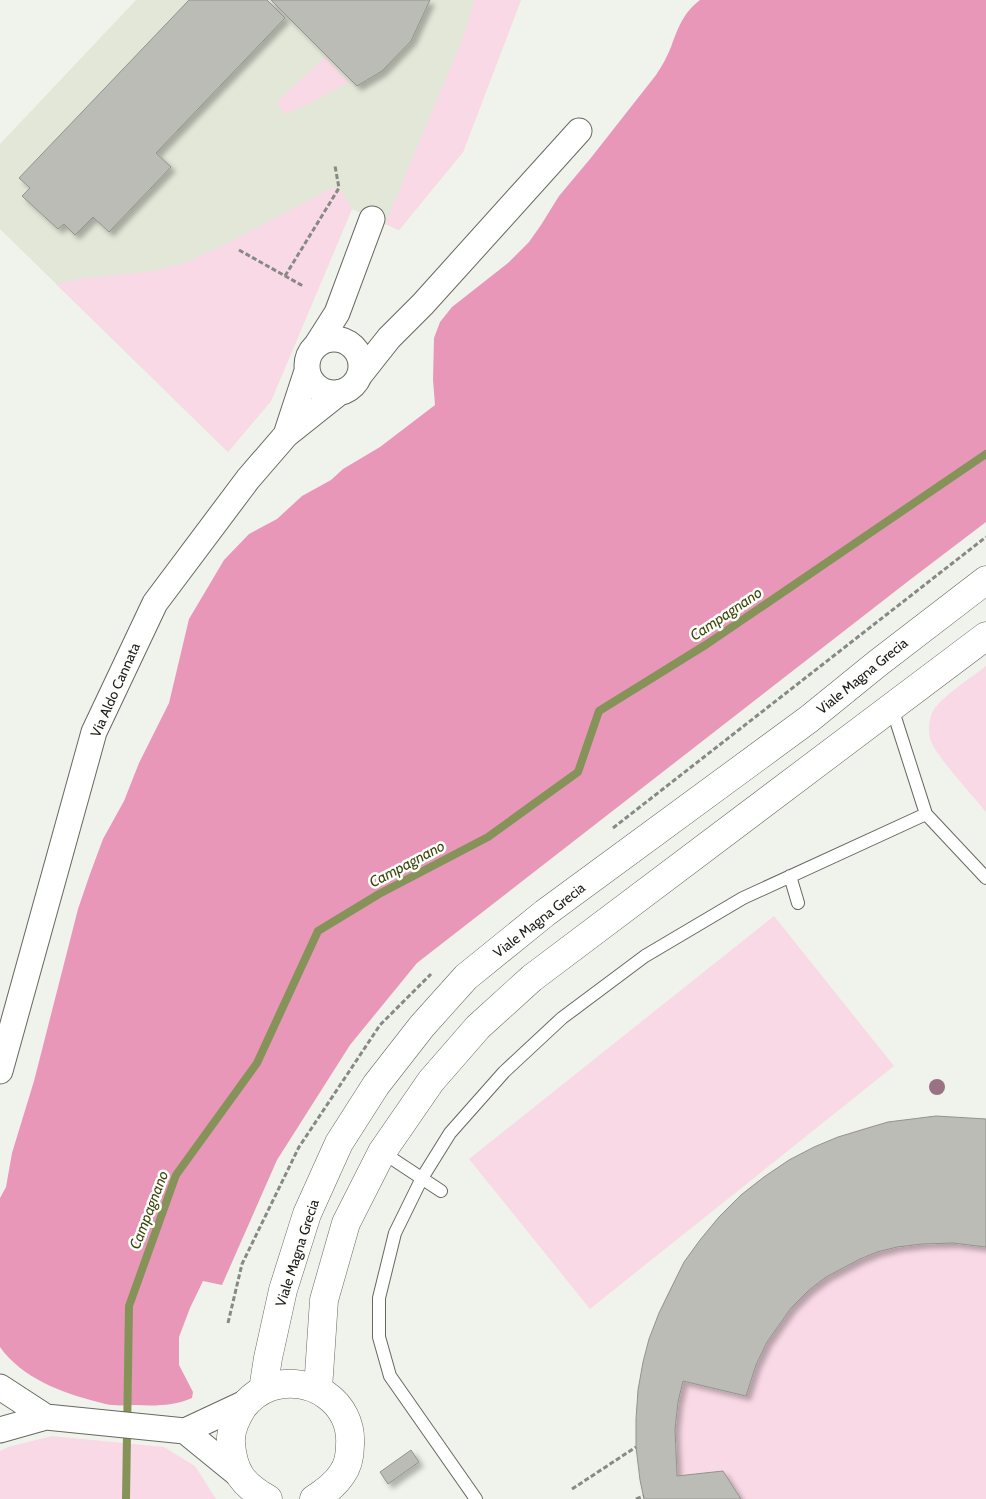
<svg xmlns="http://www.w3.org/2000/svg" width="986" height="1499" viewBox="0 0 986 1499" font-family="Cabin,sans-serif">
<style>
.built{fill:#e2e7d8}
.green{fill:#f9d9e5}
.forest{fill:#e997b9}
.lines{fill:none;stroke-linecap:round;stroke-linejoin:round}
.stream{stroke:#859359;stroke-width:8}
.building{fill:#babcb5;stroke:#92948d;filter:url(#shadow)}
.service-casing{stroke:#666861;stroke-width:14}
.minor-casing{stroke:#666861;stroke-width:27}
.tertiary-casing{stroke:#666861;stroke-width:29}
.path{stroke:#878984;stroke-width:3;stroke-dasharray:5 2.5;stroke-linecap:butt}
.service{stroke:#fff;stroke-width:12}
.minor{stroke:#fff;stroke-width:25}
.tertiary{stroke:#fff;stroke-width:28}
.tree{fill:#997284}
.labels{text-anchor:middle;stroke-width:5;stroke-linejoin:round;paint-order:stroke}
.street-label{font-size:14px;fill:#1b1c19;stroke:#fefffd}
.water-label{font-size:15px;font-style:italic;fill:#3c470a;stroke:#fefffd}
</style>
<defs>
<filter id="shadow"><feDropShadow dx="4.5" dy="4.5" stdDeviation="2.5" flood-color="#0004"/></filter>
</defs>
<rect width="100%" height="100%" fill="#f0f3eb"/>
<!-- built -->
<path class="built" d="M136,0H521L463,152L399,230L352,209L271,401L228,452L0,229V144Z"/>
<!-- green -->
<path class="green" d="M474,0H521L463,152L399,230L385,224L465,33Z
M325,57L348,82L314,101L285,114L277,102Z
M332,188H339L352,209L271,401L228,452L56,284L85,278L155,271L187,262L224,245Z
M986,666V812C975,798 932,752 930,738C928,730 929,718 933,711C941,697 972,677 986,666Z
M774,916L894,1066L590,1309L469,1159Z
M936,1116L986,1119V1499H644C615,1369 672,1228 789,1160C818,1144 854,1129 887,1122C903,1119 920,1118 936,1116Z
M52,1436L164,1447L195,1466L216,1499H0V1451L8,1447Z"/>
<!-- forest -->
<path class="forest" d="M700,0H986V522L911,579L417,963L350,1045L277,1160L222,1285L203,1281L190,1308L179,1337V1365L193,1392L192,1398C174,1406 154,1406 135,1405C128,1405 120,1406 113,1405C108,1405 103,1403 98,1402C62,1393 22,1378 0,1347V1198L6,1187L12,1153L34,1081L78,909L90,874L103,839L124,801L139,763L169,703L189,619L224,560L249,534L277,519L302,496L331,480L343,469L380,447L435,405L433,380L434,338L440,322L452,307L508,263L529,242L541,225L559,196L590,159L656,75C662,66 667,57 671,47C678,28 683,13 700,0Z"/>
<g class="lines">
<!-- stream -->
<path class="stream" d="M126,1499L129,1306L176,1175L257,1063L318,931L379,894L488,837L578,772L599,711L707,644L986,454"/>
</g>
<!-- building -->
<path class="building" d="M189,0H267L285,18L156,153L171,167L109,232L93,217L75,235L64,224L58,229L22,196L30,188L19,178Z
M271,0H430L411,41L382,71L357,86Z
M936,1116L986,1119V1247L953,1243L922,1244L897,1247L877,1252L860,1259L826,1277L809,1290L791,1308L767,1342L756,1365L746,1396L683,1381L678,1402L675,1429L677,1476L723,1471L741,1499H644L640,1480L636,1447V1419L638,1390L643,1362L649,1339L659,1313L684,1262L700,1240L719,1217L741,1195L764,1177L789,1160L814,1147L838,1137L888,1122Z
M411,1450L419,1462L388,1484L380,1472Z"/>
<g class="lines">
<!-- service casing -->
<g class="service-casing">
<path id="service" d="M892,708L926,814L986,878
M790,876L798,903
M382,1152L441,1191
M476,1499L390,1376L379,1337V1298L395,1233L422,1178L450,1133L504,1072L562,1018L645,956L743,898L926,814"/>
</g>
<!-- minor casing -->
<g class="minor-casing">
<path id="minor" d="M307 366a27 27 0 1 1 54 0a27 27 0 1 1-54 0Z
M316,346L337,313L372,219
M359,376L389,338L423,304L579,131
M286,435L307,371
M0,1071L94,732L155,603L248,479L286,435L340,392
M0,1387L46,1417
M0,1430L46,1417L185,1431L247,1402
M185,1431L239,1475"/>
</g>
<!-- tertiary casing -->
<g class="tertiary-casing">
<path id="tertiary" d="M318,1389L324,1300L346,1223L382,1152L431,1081L478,1027L532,978L986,636
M263,1390L268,1358L283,1290L307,1214L339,1143L376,1085L422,1026L466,977L545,913L809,719L878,663L986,580
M268,1499C243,1485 233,1472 231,1443C230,1430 236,1418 243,1407C250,1398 259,1391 270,1387C310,1374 353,1402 350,1445C350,1455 348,1466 342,1474C335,1485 325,1492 314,1499"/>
</g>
<!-- path -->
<path class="path" d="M239,250L303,286
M285,276L339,188L335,166
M613,828L986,537
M228,1323L242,1264L299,1147L380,1025L431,974
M572,1489L636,1447
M636,1499L644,1496"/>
<!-- service -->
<use href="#service" class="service"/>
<!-- minor -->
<use href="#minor" class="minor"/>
<!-- tertiary -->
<use href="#tertiary" class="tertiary"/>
</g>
<!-- trees -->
<circle class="tree" cx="937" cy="1087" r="8"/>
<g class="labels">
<!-- street labels -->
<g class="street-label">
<text transform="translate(862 676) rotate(-39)" y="5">Viale Magna Grecia</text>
<text transform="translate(115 690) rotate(-66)" y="5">Via Aldo Cannata</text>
<text transform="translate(539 920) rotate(-38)" y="5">Viale Magna Grecia</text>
<text transform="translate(297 1253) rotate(-72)" y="5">Viale Magna Grecia</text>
</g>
<!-- water labels -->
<g class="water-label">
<text transform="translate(726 614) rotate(-34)" y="5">Campagnano</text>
<text transform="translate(407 864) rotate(-28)" y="5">Campagnano</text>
<text transform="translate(149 1210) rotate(-69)" y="5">Campagnano</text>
</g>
</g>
</svg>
